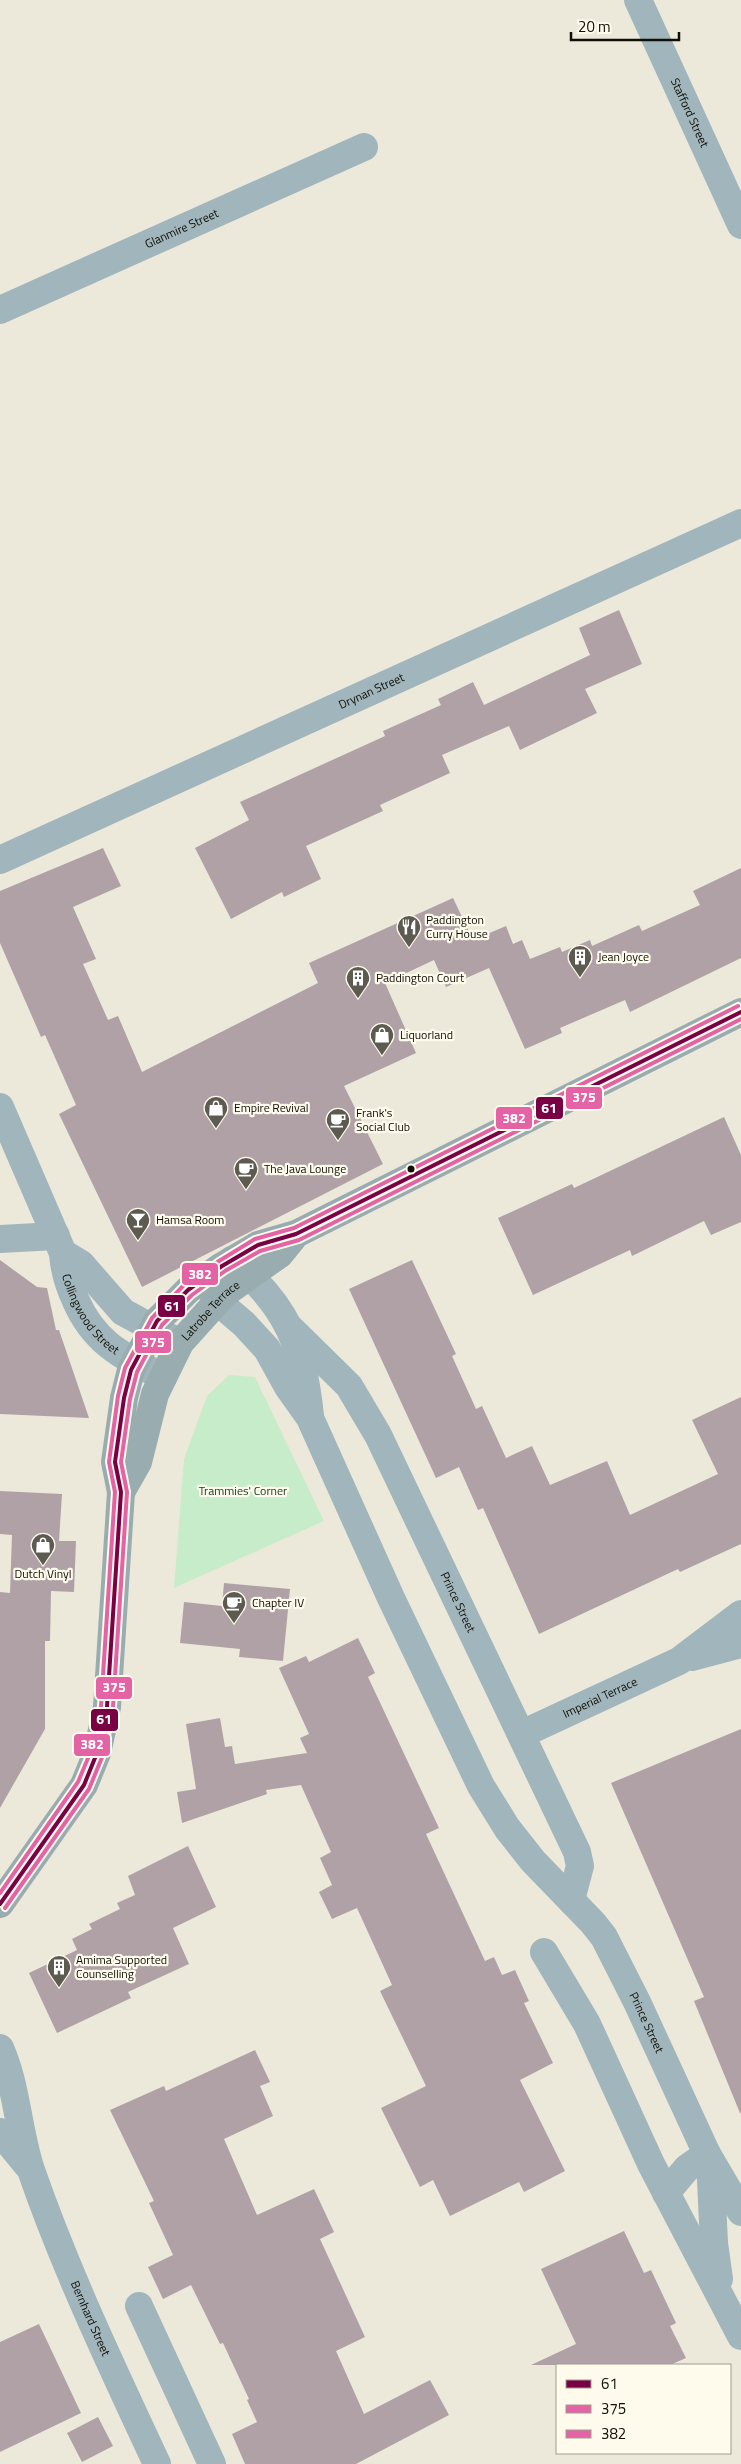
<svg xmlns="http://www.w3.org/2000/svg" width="741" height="2464" viewBox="0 0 741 2464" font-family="'Titillium Web',sans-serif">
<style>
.green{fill:#c7ecca}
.building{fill:#b0a1a6}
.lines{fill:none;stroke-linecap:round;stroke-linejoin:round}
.minor{stroke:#a0b6bc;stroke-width:28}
.major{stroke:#99adb0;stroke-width:28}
.bus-1-casing{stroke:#fefbec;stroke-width:8}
.bus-2-casing{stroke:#fefbec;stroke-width:8}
.bus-3-casing{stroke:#fefbec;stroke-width:8}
.bus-1{stroke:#7a0046;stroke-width:4}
.bus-2{stroke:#e463a4;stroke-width:4}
.bus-3{stroke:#e463a4;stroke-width:4}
.bus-dot{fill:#100e06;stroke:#fefbec;stroke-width:2}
.labels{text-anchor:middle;stroke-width:4.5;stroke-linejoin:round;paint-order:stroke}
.street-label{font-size:12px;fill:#100e06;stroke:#fefbec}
.poi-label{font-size:12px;fill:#100e06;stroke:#fefbec;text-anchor:start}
.park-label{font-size:12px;fill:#0e361d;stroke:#fefbec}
.line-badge{stroke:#fefbec;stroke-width:2}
.badge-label{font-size:14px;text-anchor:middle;font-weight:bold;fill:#fff}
</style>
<rect width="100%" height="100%" fill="#ece9db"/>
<!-- green -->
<path class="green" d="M229,1375L255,1377L324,1521L174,1588L184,1459L207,1396Z"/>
<!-- building -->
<path class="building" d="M619,610L642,664L585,689L597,713L520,750L509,726L442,755L450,773L380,805L383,811L306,846L321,879L284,897L282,892L231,919L195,848L249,820L240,802L385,736L383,731L441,705L438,699L473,682L484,705L590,655L579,628Z
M103,848L121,886L73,907L96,959L83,964L108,1020L118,1016L142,1072L318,983L309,963L453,898L473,940L506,926L513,944L522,940L530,959L560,947L562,952L590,940L592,946L639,925L642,931L700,905L693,891L741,868V958L630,1012L625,1000L560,1028L562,1033L525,1049L489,968L446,987L434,960L385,983L416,1053L344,1086L383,1164L142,1287L59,1114L76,1105L45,1035L41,1037L0,943V891Z
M724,1117L741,1155V1222L711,1235L704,1221L632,1256L630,1250L533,1295L498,1218L572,1184L574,1188Z
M0,1260L37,1287L47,1288L56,1330H59L89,1418L0,1414Z
M412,1260L456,1354L452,1356L476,1409L482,1406L506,1458L532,1446L550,1485L607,1461L630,1515L718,1474L692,1420L741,1397V1544L680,1572L678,1569L539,1634L483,1508L478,1510L459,1467L436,1478L349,1289Z
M0,1491L62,1494L59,1541H76L74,1592L51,1591L50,1641H45V1729L0,1808V1592L10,1593L12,1535L0,1534Z
M224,1583L290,1589L283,1661L239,1657L240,1649L180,1643L184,1602L222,1606Z
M358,1638L375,1673L368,1677L439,1828L426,1834L485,1961L494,1957L502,1975L515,1970L529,2001L524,2003L553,2063L520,2080L565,2171L524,2192L519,2182L450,2216L433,2180L420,2187L381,2108L426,2086L380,1991L392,1985L357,1908L332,1919L319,1892L332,1885L320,1858L331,1852L301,1785L266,1790L267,1794L182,1823L177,1792L196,1789L186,1724L220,1718L225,1747L232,1746L235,1764L307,1753L300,1738L309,1734L279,1668L306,1656L309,1662Z
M741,1729V2113H740L694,2001L704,1997L611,1783Z
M188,1846L216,1907L173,1928L189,1964L128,1992L131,1998L57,2033L29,1973L77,1950L72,1939L92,1929L89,1924L120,1909L117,1903L135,1895L128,1876Z
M255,2050L270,2082L260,2086L273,2116L224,2139L257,2215L314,2189L334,2232L320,2239L365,2337L336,2351L364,2414L430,2380L449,2415L356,2464H245L232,2434L257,2422L247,2400L249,2399L223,2343L220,2344L191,2285L163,2299L148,2267L173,2255L149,2203L154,2201L110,2110L164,2086L166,2091Z
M624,2231L644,2273L651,2270L676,2323L670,2326L686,2358L670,2365H531L576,2344L541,2269Z
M39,2324L81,2413L0,2452V2342Z
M98,2417L113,2446L82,2462L67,2433Z"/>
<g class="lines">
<!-- minor -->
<g class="minor">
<path id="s1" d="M638,0L741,225"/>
<path id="s2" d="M0,310L364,147"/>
<path id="s3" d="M0,860L741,523"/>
<path id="s4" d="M0,1107L63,1253C64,1271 68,1284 76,1301C95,1344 123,1356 163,1377"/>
<path d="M0,1239L56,1236"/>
<path d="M63,1253L81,1264L123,1312L180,1343"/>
<path d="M232,1260C288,1306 303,1346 310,1416"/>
<path id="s5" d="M205,1281L217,1301L244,1324L267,1349L288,1387L310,1418L391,1598L481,1786L507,1828L533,1861L593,1923L604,1937L637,2002L707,2154L741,2212"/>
<path id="s6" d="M290,1328L349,1386L378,1435L577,1852L580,1866L571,1900"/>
<path d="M692,1657L741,1644"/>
<path id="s7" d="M522,1734L679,1661L741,1614"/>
<path d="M544,1952L587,2024L651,2164L741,2336"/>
<path id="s8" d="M0,2048C17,2086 18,2131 31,2170C66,2271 112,2367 157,2464"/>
<path d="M0,2132L27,2165"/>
<path d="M710,2160L714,2243L719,2279"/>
<path d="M666,2193L687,2168L707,2154"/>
<path d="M139,2306L212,2464"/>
</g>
<!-- major -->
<g class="major">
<path id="s9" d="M121,1492L138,1462L155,1394L180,1343L225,1293L280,1254L293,1238"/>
<path d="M0,1904L84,1785L97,1753L107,1707L121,1492L115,1462L124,1398L131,1370L157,1321L188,1290L222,1266L258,1245L296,1234L741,1012"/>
</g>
<!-- bus-1 casing -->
<g class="bus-1-casing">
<path id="bus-1" d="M0,1904L84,1785L97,1753L107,1707L121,1492L115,1462L124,1398L131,1370L157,1321L188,1290L222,1266L258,1245L296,1234L741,1012"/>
</g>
<!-- bus-2 casing -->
<g class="bus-2-casing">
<path id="bus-2" d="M5,1908L89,1789L103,1755L113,1707L127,1492L121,1462L130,1399L137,1372L162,1325L192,1295L225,1271L260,1251L299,1240L741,1019"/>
</g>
<!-- bus-3 casing -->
<g class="bus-3-casing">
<path id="bus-3" d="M0,1893L78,1782L91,1751L101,1706L115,1492L109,1462L118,1396L125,1368L152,1318L184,1285L219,1261L255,1239L294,1228L738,1006"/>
</g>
<!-- bus-1 -->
<use href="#bus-1" class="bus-1"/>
<!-- bus-2 -->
<use href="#bus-2" class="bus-2"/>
<!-- bus-3 -->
<use href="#bus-3" class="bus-3"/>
</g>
<!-- icons -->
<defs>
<g id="restaurant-pin" transform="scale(1.25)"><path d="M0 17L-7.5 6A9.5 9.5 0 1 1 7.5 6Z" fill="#5d5b51" stroke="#fefbec"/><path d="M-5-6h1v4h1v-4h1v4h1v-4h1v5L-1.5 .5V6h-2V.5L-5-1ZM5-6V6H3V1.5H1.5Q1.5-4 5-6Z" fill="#fff"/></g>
<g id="building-pin" transform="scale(1.25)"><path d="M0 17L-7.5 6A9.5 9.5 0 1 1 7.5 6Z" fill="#5d5b51" stroke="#fefbec"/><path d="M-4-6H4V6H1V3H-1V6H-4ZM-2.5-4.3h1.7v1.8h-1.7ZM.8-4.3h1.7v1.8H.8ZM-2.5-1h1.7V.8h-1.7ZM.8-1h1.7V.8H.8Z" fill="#fff"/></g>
<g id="shop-pin" transform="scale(1.25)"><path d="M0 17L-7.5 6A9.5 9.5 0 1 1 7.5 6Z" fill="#5d5b51" stroke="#fefbec"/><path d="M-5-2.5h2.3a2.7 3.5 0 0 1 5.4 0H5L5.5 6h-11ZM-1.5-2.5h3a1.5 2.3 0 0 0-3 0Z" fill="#fff"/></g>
<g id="cafe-pin" transform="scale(1.25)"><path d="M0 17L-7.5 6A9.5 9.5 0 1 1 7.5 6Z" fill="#5d5b51" stroke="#fefbec"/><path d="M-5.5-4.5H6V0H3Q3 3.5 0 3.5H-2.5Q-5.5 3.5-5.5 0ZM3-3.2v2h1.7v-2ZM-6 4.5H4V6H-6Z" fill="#fff"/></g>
<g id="bar-pin" transform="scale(1.25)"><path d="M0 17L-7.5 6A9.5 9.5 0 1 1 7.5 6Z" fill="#5d5b51" stroke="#fefbec"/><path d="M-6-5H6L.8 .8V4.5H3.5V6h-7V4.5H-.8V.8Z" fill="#fff"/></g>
</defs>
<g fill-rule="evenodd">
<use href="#restaurant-pin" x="409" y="927"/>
<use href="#building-pin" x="580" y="957"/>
<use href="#building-pin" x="358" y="978"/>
<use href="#shop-pin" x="382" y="1035"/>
<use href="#shop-pin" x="216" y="1108"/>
<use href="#cafe-pin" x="338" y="1120"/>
<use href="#cafe-pin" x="246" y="1169"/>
<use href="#bar-pin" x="138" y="1220"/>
<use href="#shop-pin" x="43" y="1545"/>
<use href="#cafe-pin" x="234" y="1603"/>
<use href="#building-pin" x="59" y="1967"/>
</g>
<!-- markers -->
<circle class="bus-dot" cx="411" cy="1169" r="4.5"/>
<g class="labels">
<!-- street labels -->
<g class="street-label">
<text dy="4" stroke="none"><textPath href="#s1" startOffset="124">Stafford Street</textPath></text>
<text dy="4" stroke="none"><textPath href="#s2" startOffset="199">Glanmire Street</textPath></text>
<text dy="4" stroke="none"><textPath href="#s3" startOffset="408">Drynan Street</textPath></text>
<text dy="4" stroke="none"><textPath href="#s9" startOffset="206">Latrobe Terrace</textPath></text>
<text dy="4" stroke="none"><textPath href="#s4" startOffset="228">Collingwood Street</textPath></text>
<text dy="4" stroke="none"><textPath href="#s6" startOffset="325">Prince Street</textPath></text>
<text dy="4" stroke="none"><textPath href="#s7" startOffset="86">Imperial Terrace</textPath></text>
<text dy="4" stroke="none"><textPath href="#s5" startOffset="871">Prince Street</textPath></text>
<text dy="4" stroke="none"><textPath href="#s8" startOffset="286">Bernhard Street</textPath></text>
</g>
<!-- poi labels -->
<g class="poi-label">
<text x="426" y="924">Paddington<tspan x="426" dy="14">Curry House</tspan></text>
<text x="598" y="961">Jean Joyce</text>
<text x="376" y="982">Paddington Court</text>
<text x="400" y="1039">Liquorland</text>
<text x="234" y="1112">Empire Revival</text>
<text x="356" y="1117">Frank's<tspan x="356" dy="14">Social Club</tspan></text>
<text x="264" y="1173">The Java Lounge</text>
<text x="156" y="1224">Hamsa Room</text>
<text x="43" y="1578" text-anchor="middle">Dutch Vinyl</text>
<text x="252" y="1607">Chapter IV</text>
<text x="76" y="1964">Amima Supported<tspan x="76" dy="14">Counselling</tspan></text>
</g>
<!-- park labels -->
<g class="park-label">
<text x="243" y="1495">Trammies' Corner</text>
</g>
</g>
<g class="line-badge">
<rect x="565" y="1086" width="38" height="24" rx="5" fill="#e463a4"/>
<rect x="535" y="1096" width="29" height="24" rx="5" fill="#7a0046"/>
<rect x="495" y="1106" width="38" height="24" rx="5" fill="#e463a4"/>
<rect x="181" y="1262" width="38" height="24" rx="5" fill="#e463a4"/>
<rect x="157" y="1294" width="29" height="24" rx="5" fill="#7a0046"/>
<rect x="134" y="1330" width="38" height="24" rx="5" fill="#e463a4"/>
<rect x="95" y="1676" width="38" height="24" rx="5" fill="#e463a4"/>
<rect x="90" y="1708" width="29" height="24" rx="5" fill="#7a0046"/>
<rect x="73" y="1733" width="38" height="24" rx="5" fill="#e463a4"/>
</g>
<g class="badge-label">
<text x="584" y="1102">375</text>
<text x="549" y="1113">61</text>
<text x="514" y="1123">382</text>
<text x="200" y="1279">382</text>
<text x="172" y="1311">61</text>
<text x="153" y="1347">375</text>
<text x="114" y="1692">375</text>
<text x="104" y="1724">61</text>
<text x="92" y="1749">382</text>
</g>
<!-- legend -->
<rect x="556" y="2364" width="175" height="90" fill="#fefbec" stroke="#9f9c90"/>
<rect x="566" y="2380" width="25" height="8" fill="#7a0046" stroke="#9f9c90"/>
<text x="601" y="2389" font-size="15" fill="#100e06">61</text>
<rect x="566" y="2405" width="25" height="8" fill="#e463a4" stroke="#9f9c90"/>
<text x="601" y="2414" font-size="15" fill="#100e06">375</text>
<rect x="566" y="2430" width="25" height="8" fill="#e463a4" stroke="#9f9c90"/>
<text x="601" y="2439" font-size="15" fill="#100e06">382</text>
<!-- scale -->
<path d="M571 32v8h108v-8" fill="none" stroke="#100e06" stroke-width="2.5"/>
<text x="578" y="32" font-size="15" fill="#100e06" stroke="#fefbec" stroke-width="4" paint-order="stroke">20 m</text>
</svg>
